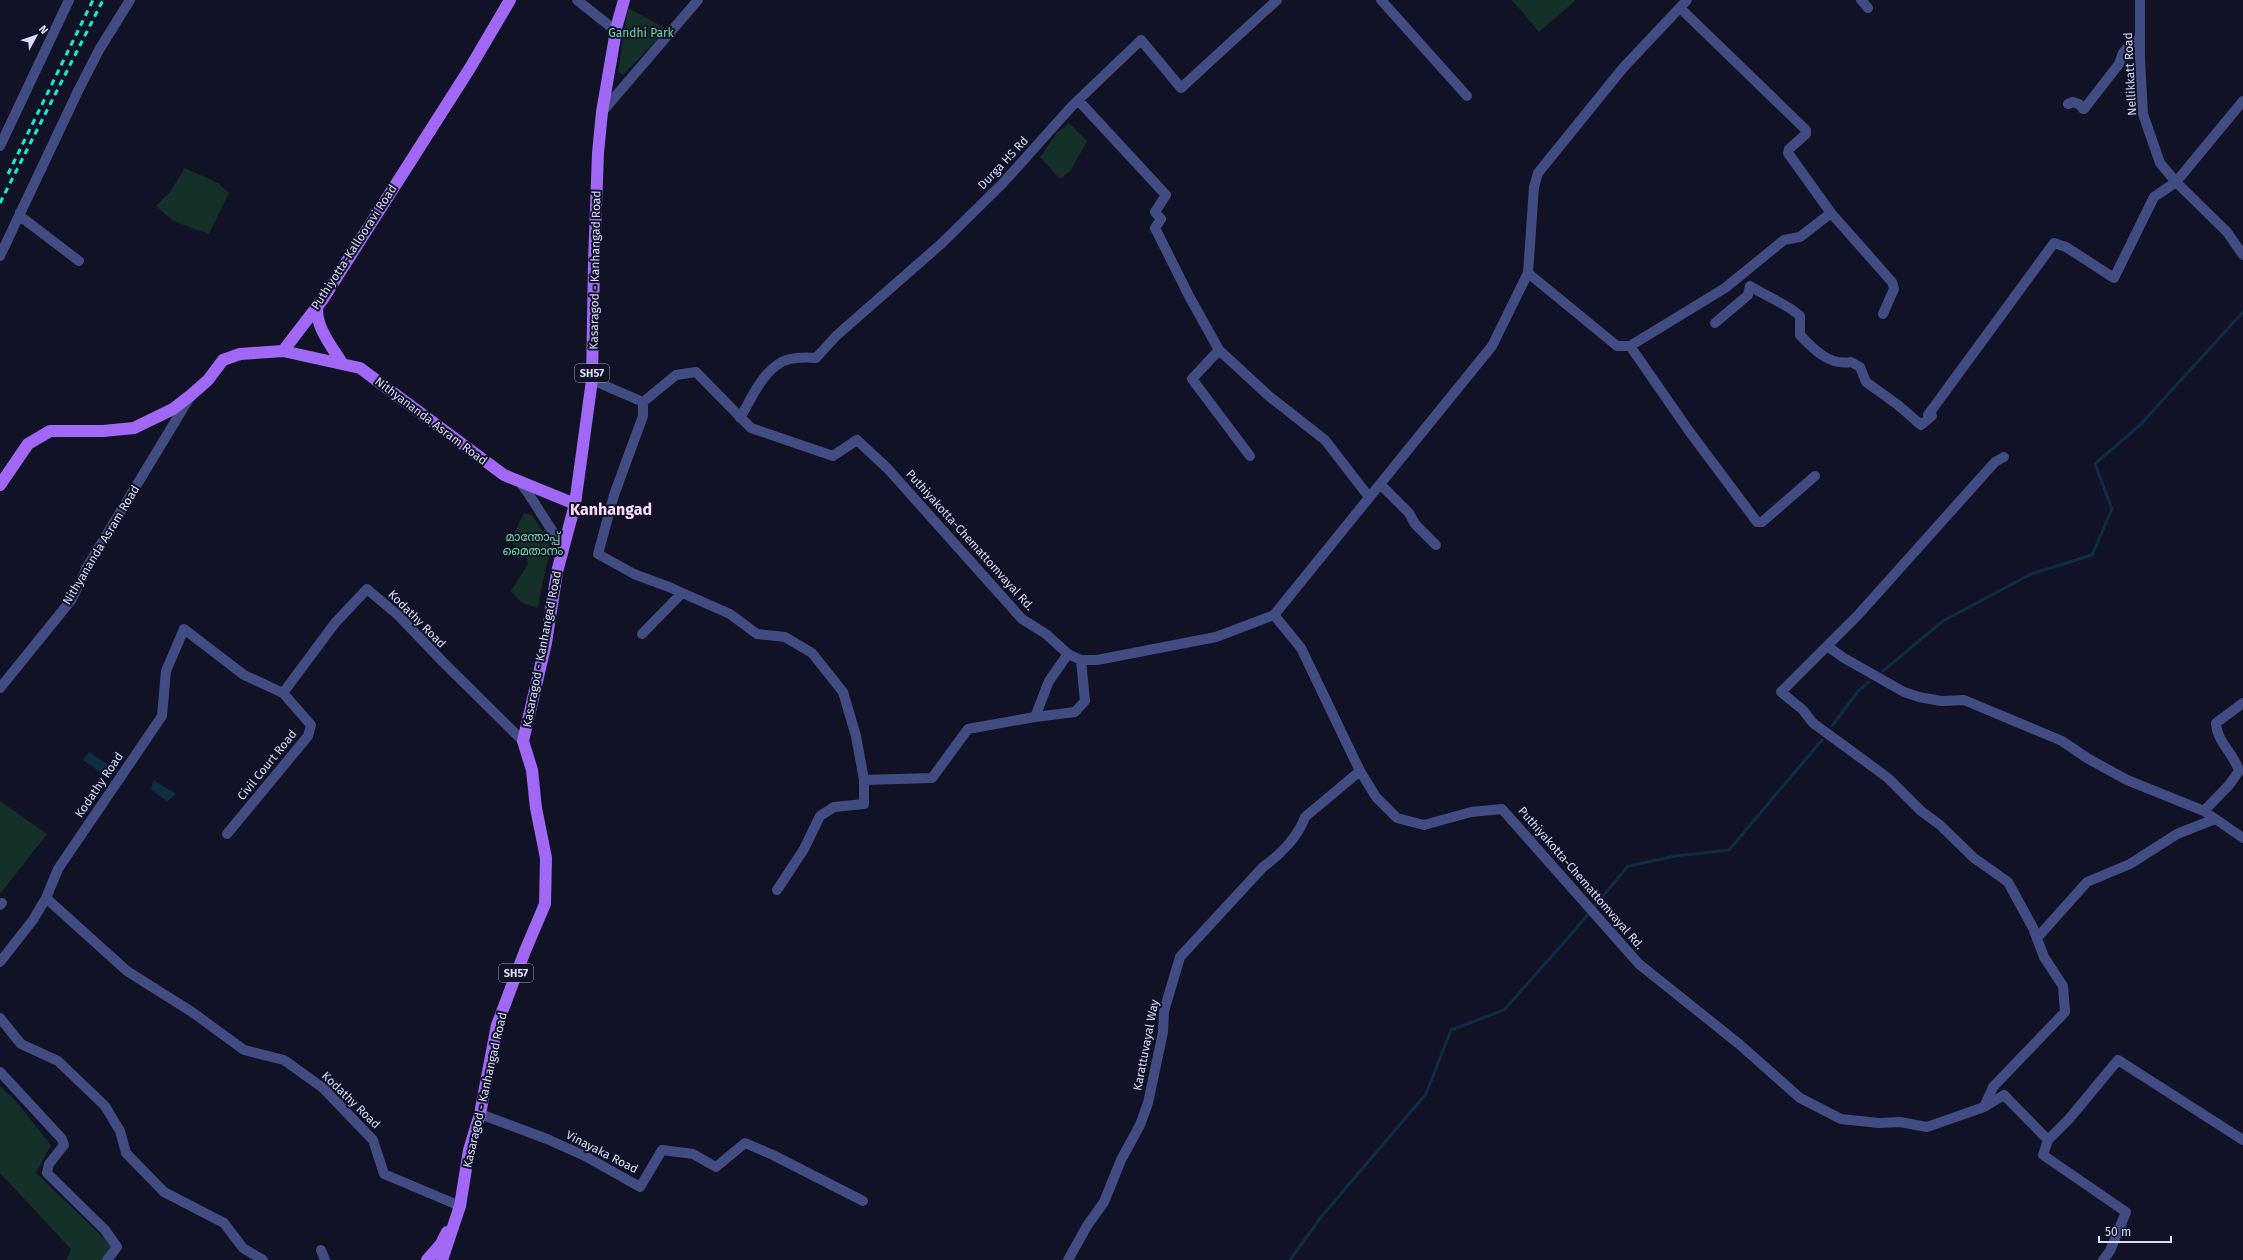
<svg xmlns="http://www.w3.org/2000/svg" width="2243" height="1260" viewBox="0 0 2243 1260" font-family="'Fira Sans','Noto Sans Malayalam',sans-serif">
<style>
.green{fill:#153029}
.water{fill:#0e2d43}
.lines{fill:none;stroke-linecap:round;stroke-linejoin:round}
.stream{stroke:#0e2d43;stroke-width:3}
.minor{stroke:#404c82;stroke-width:10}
.major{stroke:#a068f5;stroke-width:12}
.rail{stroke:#12efd3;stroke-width:3;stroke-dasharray:6 5;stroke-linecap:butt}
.labels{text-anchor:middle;stroke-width:4;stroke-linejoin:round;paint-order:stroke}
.shield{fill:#111226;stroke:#9da0bc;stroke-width:1}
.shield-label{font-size:11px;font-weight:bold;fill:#d9ddfc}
.park-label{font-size:12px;fill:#69d9a3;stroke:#111226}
.street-label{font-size:12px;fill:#d9ddfc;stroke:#111226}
.district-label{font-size:16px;font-weight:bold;fill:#fddbf8;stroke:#111226}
</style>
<rect width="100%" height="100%" fill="#111226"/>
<!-- green -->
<path class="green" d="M1512,0H1576L1539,32Z
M628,8L667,29L623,75L618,72Z
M1069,123L1087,141L1071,170L1060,179L1040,157L1057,133Z
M185,168L218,183L229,193L209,234L173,221L156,206L170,192Z
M524,513L532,515L549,541V557L542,584L538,608L522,603L511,591L528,564L526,557L516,552L518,547L510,542Z
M0,801L47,834L0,894Z
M0,1086L15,1100L51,1145L36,1173L112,1246L103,1260H66L71,1249L0,1173Z"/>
<!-- water -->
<path class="water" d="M89,752L112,767L106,776L83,760Z
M153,780L176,794L167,801L151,790Z"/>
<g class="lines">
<!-- stream -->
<path class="stream" d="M1883,671L1943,621L2031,574L2092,555L2112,509L2095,464L2140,425L2243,312
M1832,726L1859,690L1869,682
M1290,1260L1322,1216L1426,1094L1451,1030L1504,1010L1574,931L1628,866L1676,856L1729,850L1822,740"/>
<!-- minor -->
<path class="minor" d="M577,0L616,31
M1381,0L1467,96
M1861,0L1868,8
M2140,0V59L2143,114L2160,163L2176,182L2227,232L2243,255
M1078,100L1166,195L1155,212L1161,219L1155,228L1189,296L1219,350L1270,397L1325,440L1369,497
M2068,104L2073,102L2079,104L2083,109H2084L2119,64L2123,53L2133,41L2140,39
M602,112L698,0
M0,146L69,0
M20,212V216L79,261
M1831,213L1892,282L1894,289L1883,314
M0,256L78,91L99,50L130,0
M1528,273L1617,346H1630L1725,288L1784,240L1800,237L1831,213L1788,153L1789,149L1806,134V130L1680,8
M1715,323L1748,295L1750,286C1767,297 1786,303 1800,316V335C1814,350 1830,366 1851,362L1860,367L1866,382L1898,405L1921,425L1932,416L1928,415L2054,243L2066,247L2114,278L2154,197L2176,182L2243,101
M1630,346L1689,431L1757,522H1762L1815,476
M1219,350L1192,379L1250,456
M592,380L643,402L676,375L696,372L751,428L833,456L857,440L888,469L1022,619L1046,634L1068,654L1081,660H1097L1216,637L1274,615L1301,648L1360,771L1376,797L1397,818L1424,825L1471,812L1502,809L1639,964L1739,1044L1800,1098L1841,1119L1879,1123L1900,1122L1927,1127L1984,1107L2004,1095L2048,1140L2069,1119L2118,1060L2243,1140
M643,402V416L614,495L598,554L634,574L669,587L730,614L757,634L785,637L812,653L843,692L856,736L864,780V804L834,807L820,816L804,849L777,890
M740,418C750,401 760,377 777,365C787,357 803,357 816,358L836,336L941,244L1002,184L1072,106L1141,40L1181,88L1277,0
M519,481C536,502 547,526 564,547
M1380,484L1409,513L1415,524L1436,545
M1274,615L1492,346L1528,273L1534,187L1538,173L1623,68L1687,0
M642,634L682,593
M1827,646L1844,658L1904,692L1919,697L1941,701L1964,700L2062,741L2087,758L2127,780L2204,811L2243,838
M0,688L72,599L87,567L190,397
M1035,717L1075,712L1085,701L1081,660
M864,780L932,778L968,729L1035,717L1049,681L1068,654
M2204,811L2229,785L2239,771C2234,753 2217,743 2216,723L2243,703
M227,834L308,736L311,725L283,693
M0,905L2,903
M2037,938L2087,882L2130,864L2177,834L2215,819
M0,962L33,920L46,898
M0,1018L21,1044L58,1061L105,1106L120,1131L126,1153L164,1192L224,1223L243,1248L263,1260
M0,1072L62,1139L64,1145L49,1164L47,1173L105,1230L117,1247L107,1260
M1984,1107L1993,1087L2065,1012L2063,986L2044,957L2033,928L2008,882L1974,858L1940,825L1921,811L1888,778L1813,723L1803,710L1781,692L1858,615L1995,462L2004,457
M480,1114L547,1139L585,1156L640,1187L662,1150L693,1154L716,1167L745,1143L773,1155L863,1201
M2048,1140L2043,1155L2126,1212L2110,1251L2103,1260
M460,1206L384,1174L373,1140L323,1088L284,1060L244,1050L192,1012L127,971L46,898L58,869L162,716L166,671L184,629L244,675L283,693L335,623L367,589L399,616L443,662L523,741
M321,1250L325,1260
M1068,1260L1087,1226L1104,1202L1121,1160L1140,1125L1148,1103L1163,1032L1164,1011L1180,957L1263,867C1280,855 1298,837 1305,817L1360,771"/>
<!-- major -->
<path class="major" d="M318,304C313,324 332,347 342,363
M283,351L323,299L340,272L470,68L510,0
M0,485L28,444L50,431H103L134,428L173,409L191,395L208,380L223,360L240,354L283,351L360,368L504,475L575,504
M427,1260L441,1244L447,1232
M442,1260L460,1206L469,1150L480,1114L497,1025L525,951L545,904L546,858L536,808L532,770L523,741L546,643L557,572L575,504L592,380L594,262L598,153L602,112L617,25L624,0"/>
<!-- rail -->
<path class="rail" d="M8,174L93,0
M0,203L103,0"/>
</g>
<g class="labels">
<!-- shield labels -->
<g class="shield">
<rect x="575" y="364" width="34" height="18" rx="3"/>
<rect x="499" y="964" width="34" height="18" rx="3"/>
</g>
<g class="shield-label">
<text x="592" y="377">SH57</text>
<text x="516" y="977">SH57</text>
</g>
<!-- park labels -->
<g class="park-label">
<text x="641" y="37">Gandhi Park</text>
<text x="533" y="541">മാന്തോപ്പ്<tspan x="533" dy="14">മൈതാനം</tspan></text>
</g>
<!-- street labels -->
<g class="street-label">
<text transform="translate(2130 74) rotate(-93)" y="4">Nellikkatt Road</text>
<text transform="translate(1003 163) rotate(-47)" y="4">Durga HS Rd</text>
<text transform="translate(354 247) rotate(-57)" y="4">Puthiyotta-Kallooravi Road</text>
<text transform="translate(595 270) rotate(-89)" y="4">Kasaragod - Kanhangad Road</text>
<text transform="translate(431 421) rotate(37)" y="4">Nithyananda Asram Road</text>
<text transform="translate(970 540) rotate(48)" y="4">Puthiyakotta-Chemattomvayal Rd.</text>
<text transform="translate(101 545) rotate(-59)" y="4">Nithyananda Asram Road</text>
<text transform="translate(417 619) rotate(45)" y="4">Kodathy Road</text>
<text transform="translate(542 649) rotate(-79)" y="4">Kasaragod - Kanhangad Road</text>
<text transform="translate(267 765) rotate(-51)" y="4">Civil Court Road</text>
<text transform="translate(99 785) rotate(-56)" y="4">Kodathy Road</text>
<text transform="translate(1581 878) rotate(49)" y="4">Puthiyakotta-Chemattomvayal Rd.</text>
<text transform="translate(1146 1045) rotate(-79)" y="4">Karattuvayal Way</text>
<text transform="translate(485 1090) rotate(-77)" y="4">Kasaragod - Kanhangad Road</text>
<text transform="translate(351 1100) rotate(44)" y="4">Kodathy Road</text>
<text transform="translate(602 1152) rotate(27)" y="4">Vinayaka Road</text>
</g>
<!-- district labels -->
<g class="district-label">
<text x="611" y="515">Kanhangad</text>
</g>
</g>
<!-- north arrow -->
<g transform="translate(36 36) rotate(50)" stroke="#111226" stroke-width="3" paint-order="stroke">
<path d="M0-3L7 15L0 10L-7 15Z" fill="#d9ddfc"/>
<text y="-6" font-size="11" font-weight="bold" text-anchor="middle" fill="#d9ddfc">N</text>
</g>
<!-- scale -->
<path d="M2099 1236v6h72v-6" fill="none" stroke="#d9ddfc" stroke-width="2"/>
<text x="2105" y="1236" font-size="12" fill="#d9ddfc" stroke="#111226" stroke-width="3" paint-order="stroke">50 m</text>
</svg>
